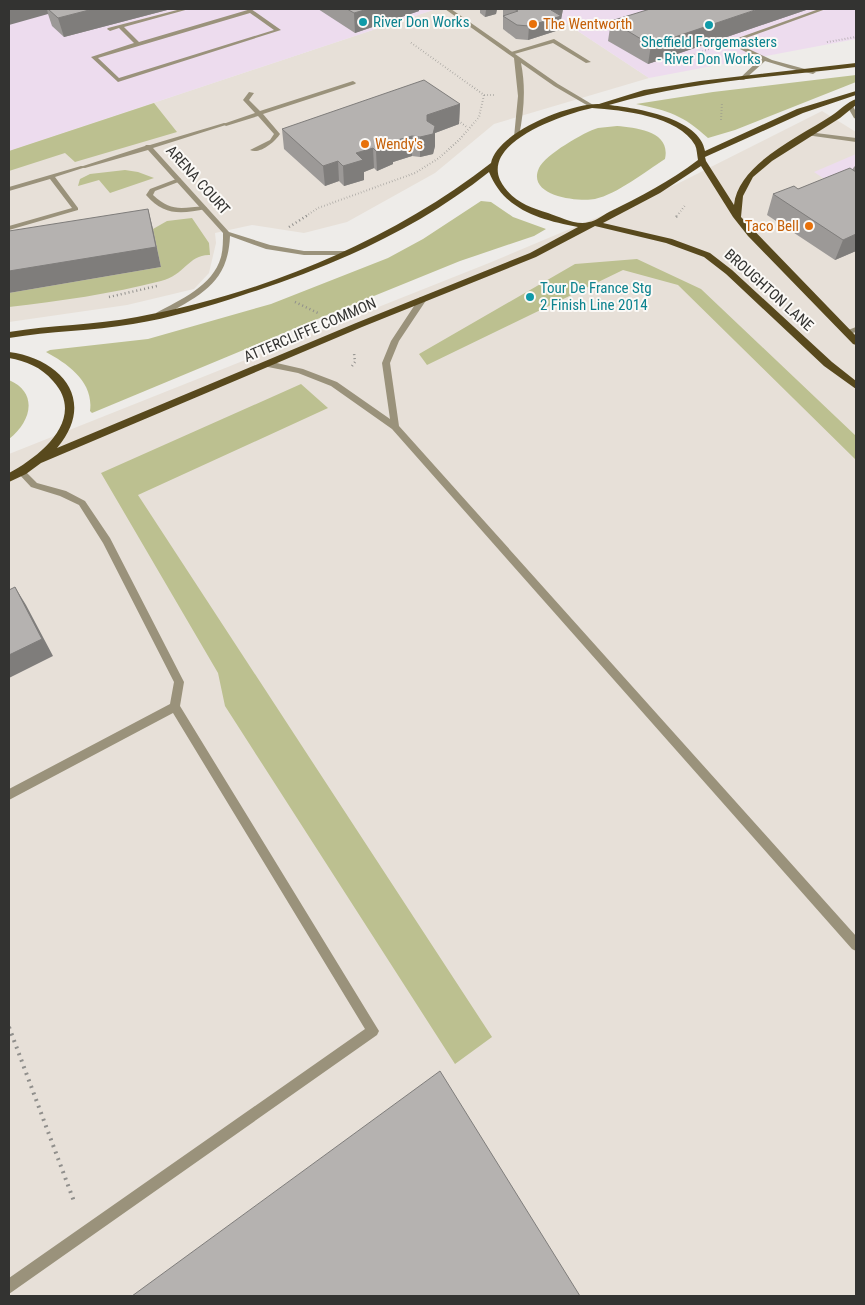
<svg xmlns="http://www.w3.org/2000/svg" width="865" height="1305" viewBox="0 0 865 1305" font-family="'Roboto Condensed',sans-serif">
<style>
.built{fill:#e7e0d8}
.industrial{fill:#eddcee}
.green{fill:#bcc090}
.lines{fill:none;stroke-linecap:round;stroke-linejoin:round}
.path-far2{stroke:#908f8c;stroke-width:2;stroke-dasharray:0.5 2.5;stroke-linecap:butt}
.path-far1{stroke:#908f8c;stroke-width:2.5;stroke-dasharray:1 3;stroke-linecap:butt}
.path{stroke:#908f8c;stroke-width:4;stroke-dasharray:2 5;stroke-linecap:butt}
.lane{fill:#9a927b;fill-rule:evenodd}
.street{fill:#9a927b;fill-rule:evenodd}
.primary{fill:#58491d;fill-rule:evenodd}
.wall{fill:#9c9997}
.shaded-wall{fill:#7f7d7b}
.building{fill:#b5b2b0;stroke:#7f7d7b}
.culture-dot{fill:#0f9aa8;stroke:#fbf9f6;stroke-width:2}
.food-dot{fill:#e8710a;stroke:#fbf9f6;stroke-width:2}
.labels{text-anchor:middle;stroke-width:4;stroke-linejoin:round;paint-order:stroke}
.far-culture-label{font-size:15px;fill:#0d838f;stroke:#fbf9f6;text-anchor:start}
.far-food-label{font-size:15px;fill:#c56008;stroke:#fbf9f6;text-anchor:start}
.far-street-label{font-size:15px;fill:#333331;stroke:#fbf9f6}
</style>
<rect width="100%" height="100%" fill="#eeece9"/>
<!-- built -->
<path class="built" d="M436,9H539L552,14L649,78L494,124L435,173L347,222L304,233L252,225L215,233L216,243L209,273L194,289L127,305L9,322V151Z
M822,111L856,132V1296H9V454L489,263L677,184Z"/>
<!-- industrial -->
<path class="industrial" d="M9,9H436L9,151Z
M539,9H856V39L649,78L552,14Z
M856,154V200L814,172Z"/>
<!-- green -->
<path class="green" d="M856,75V82L735,130L708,138C683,115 669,111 636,104L713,92Z
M154,103L177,132L75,162L65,153L9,171V151Z
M617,126C637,128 671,131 665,159C645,172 617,194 595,199C578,202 526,196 539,168C545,155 584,132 598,128C604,127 611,127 617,126Z
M125,170L138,172L154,178L110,193L99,180L78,186L80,179L90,174Z
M481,201L491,202L513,217L546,229L534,236L460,261L332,313L92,413L90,411C94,382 68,364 46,352L50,350L148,339L271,304L388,258L423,239Z
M192,218L209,243L210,255C189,254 185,275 161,281C111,294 60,301 9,307V293L161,267L153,229L167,221Z
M637,259L701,289L856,436V460L678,285L623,270L427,365L419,354L575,264Z
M9,380C39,393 31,422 9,439Z
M301,384L328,408L138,495L492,1037L455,1064L225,706L218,673L101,473Z"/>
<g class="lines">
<!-- path-far2 -->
<path class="path-far2" d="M827,42L856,37
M680,60L709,49
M484,95H496
M456,119L468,128
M721,120L722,103
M306,216L318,208L415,173L439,158L459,140L479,117L484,95L410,42
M677,216L686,204"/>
<!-- path-far1 -->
<path class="path-far1" d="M676,217L678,215
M289,227L308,215
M109,297L157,286
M295,302L320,314
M352,366L355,362L354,353"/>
<!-- path -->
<path class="path" d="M9,1027L75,1204"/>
<!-- lane -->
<path class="lane" d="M181,9H189L124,27L139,42L251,9L281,30L118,82L91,57L134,43L119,28L110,31L107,29L108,28ZM250,13L274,30L119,78L98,58Z
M819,9H826L732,43L727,42Z
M554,39L591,62L586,63L553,43L511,55L508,53Z
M353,81L356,83L355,84L263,114L280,134C275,142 259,155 250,150L270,140L274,134L258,116L226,126L223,124L255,113L243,100L249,92L254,93L249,100L260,111Z
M81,166L86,167L55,177L78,208V210L9,230V226L72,208L50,179L9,191V187Z
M179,178L181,179V181L155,191L153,195C171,212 181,208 204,206L207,208L206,209C181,214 164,216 146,195L150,189Z
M420,297H426L427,299L399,341L390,363L399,426L856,936V951L852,949L392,429L331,386L298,373L268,367L264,364L268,361L303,369L337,382L390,419L382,363L391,341Z
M856,327V332L847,335L843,332Z
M21,469L24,470L37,483L66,491L85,501L110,538L184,682L180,706L379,1031L377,1035L9,1294V1278L365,1029L173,713L9,800V789L170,704L174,682L103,543L79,505L60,496L31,487L17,472Z"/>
<!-- street -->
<path class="street" d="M445,9H451L558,84L595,106L590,107L554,86L521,63C526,88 524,111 519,136L514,137L518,96L514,58Z
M730,40L772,60L816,72L813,74L788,68L765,61L744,80H740V78L760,59L728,43L727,42Z
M848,105L853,106L856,112V119L854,118L847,106Z
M224,123L229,124L153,148L229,232L270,245L304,251H345L349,253L345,255H304L266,249L230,236C228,285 199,295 162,317H156V313C180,300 213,286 221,257C223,250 223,241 223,233L148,150L85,168L80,167L145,146L146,145H150Z
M808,132L856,138V142L806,135V133Z"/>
<!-- primary -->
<path class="primary" d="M856,63V67C774,77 689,81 609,105C636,108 700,118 705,151L797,109L856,91V95L803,113L705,157L706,161L734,205C738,164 799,137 831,116C839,111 847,102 856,99V105L840,118L772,161L753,177L743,196L741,217L856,336V345L853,344L748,236L733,217L701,166L660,193L603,223L672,239L710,253L732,270L832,362L856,381V389L824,366L726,274L704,257L666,243L595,226L536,257L362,327L41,463L26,474L9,482V473C41,456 87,418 53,381C41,367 26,361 9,358V352C62,359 97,401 57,448L356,323L530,253L578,227C540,220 504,210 489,172C416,230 331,267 243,295C207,307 170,318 133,324C92,331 50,331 9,338V332C51,325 94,325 137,317C262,294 391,241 491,163C497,132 571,103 599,104L644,90L700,81ZM592,108C622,110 679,116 695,145C697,149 697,155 698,160C670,181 640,197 609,212C603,215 596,221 589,222C577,226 560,217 548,213C528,207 510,200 500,180C483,141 565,114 592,108Z"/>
</g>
<!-- wall -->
<path class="wall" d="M9,9H171L64,37L52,26L48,14Z
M318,9H419V11L355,33Z
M480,9H497L496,14L485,17L480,13Z
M503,9H563L559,30L528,40L516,39L503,29Z
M809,9L648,64L608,41L611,21Z
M460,104L459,124L435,133V146L433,154L420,157L412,156L393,162V164L377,171L374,168L364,172V180L344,186L339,181L325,186L284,149L282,129Z
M856,165V251L835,260L767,215L773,194L798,189L852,170L854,167Z"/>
<!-- shaded-wall -->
<path class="shaded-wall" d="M9,9H47L48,14L9,25Z
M93,9H171L64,37L58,18Z
M368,9H419V11L355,33L354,13Z
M490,9H497L496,14L485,17L486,10Z
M554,9H563L559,30L528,40L529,26L551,10Z
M758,9H809L648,64L651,45Z
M460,104L459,124L435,133V146L433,154L420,157V137L427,115Z
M412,136V156L393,162V164L377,171L376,151L390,142Z
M373,148L374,168L364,172V180L344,186L343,166L356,153Z
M338,161L339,181L325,186L323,166Z
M148,209L153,229L161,267L9,293V271Z
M856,234V251L835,260L843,240Z
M15,587L26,605L53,656L9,678V655Z"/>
<!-- building -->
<path class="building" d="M48,9H93L58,18Z
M347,9H368L354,13Z
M514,9H554L551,10L561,16L529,26L517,25L503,16L518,11Z
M650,9H758L651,45L611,21Z
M424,80L460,104L427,115V121L435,126L433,134L420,137L412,136L390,142L393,144L376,151L373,148L356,153L363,160L343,166L338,161L323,166L282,129Z
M850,168L856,172V234L843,240L773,194L794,186L798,189Z
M148,209L156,247L9,271V231Z
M15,587L42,639L9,655V590Z
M440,1071L580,1296H132Z"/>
<!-- markers -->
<g class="culture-dot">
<circle cx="363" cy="22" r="5"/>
<circle cx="709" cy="25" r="5"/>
<circle cx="530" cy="297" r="5"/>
</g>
<g class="food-dot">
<circle cx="533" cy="24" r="5"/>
<circle cx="365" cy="144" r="5"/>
<circle cx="809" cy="226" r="5"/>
</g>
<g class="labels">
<!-- far-culture labels -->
<g class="far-culture-label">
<text x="373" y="27">River Don Works</text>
<text x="709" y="47" text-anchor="middle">Sheffield Forgemasters<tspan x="709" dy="17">- River Don Works</tspan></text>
<text x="540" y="293">Tour De France Stg<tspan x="540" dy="17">2 Finish Line 2014</tspan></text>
</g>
<!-- far-food labels -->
<g class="far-food-label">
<text x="543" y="29">The Wentworth</text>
<text x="375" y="149">Wendy's</text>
<text x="799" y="231" text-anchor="end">Taco Bell</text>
</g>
<!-- far-street labels -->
<g class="far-street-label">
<text transform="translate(198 180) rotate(48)" y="5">ARENA COURT</text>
<text transform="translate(769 290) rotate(42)" y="5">BROUGHTON LANE</text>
<text transform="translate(310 330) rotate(-23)" y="5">ATTERCLIFFE COMMON</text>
</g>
</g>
<!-- border -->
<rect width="865" height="1305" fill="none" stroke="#333331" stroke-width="20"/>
</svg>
